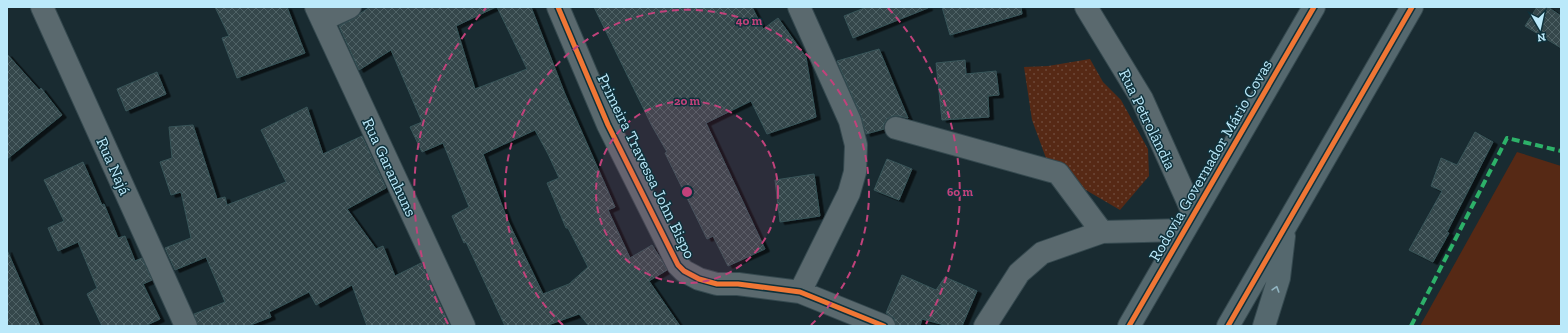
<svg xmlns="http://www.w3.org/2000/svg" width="1568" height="333" viewBox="0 0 1568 333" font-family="'Zilla Slab',serif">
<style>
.grass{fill:url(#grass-dots)}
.green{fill:#562915}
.building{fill:url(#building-cross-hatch);stroke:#385458;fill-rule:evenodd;filter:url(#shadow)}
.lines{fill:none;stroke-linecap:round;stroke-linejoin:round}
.minor-casing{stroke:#35494f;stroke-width:24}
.trunk-casing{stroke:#35494f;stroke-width:24}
.minor{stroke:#5a696e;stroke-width:22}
.trunk{stroke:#55686e;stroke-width:22}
.quiet{stroke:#2db169;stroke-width:4;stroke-dasharray:8 4;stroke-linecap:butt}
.cycleway-casing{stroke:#0f313b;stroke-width:8}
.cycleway{stroke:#f07635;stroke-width:5}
.oneway{stroke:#92b5c2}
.ring{fill:none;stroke:#c1427b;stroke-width:2;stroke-dasharray:7 5}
.labels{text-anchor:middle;stroke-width:3;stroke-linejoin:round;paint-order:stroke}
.street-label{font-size:16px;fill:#bbe9fa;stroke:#0f313b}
.centre{fill:#c1427b;stroke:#0f313b;stroke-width:2}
.ring-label{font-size:12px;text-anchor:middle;font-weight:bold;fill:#c1427b;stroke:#0f313b;stroke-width:3;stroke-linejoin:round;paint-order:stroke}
</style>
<defs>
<pattern id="grass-dots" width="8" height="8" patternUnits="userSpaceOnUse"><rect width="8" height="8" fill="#562915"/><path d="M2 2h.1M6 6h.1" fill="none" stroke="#6c4838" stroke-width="1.8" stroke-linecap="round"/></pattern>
<pattern id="building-cross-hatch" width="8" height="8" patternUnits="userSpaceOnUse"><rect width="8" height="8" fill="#34474b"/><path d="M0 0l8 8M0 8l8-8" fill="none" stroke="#4f6266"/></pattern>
<filter id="shadow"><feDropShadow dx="4.5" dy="2.5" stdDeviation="0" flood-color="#0009"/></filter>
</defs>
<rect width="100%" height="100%" fill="#192b31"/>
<!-- grass -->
<path class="grass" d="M1090,59L1103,82L1121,100L1148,149L1149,176L1120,210L1050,169L1032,120L1024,67L1048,66Z"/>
<!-- green -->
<path class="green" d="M1517,152L1561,166V326H1420Z"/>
<!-- building -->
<path class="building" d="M215,7H287L305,53L237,78L222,38L229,36Z
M370,7H496L456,26L475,89L527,69L497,7H531L565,94L615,207L608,210L630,258L652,245L661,259L667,270L649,281L680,326H589L579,314L545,326H505L466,242L464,243L452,216L469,207L443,143L422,152L410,127L422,122L391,50L359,70L339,26L355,18L361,13ZM535,130L548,154L559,178L547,183L566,228H568L588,267L569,284L543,294L507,219L483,154Z
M594,7H752L763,29L778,18L806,57L816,117L767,134L751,101L706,123L765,249L728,266L713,236L707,239L665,153L667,152L652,126Z
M867,7H928V8L853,38L844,16Z
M942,7H1021L1022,14L950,35Z
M1537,7H1548L1561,16V48L1525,26Z
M879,49L908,118L899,116H893L887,119L884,124V129L866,134L861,116L837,61Z
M7,54L39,90L41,88L62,115L7,159Z
M965,60L966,74L996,71L999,95L988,96L989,117L942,120L936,63Z
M157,72L166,94L126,111L117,89Z
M307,107L323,154L362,136L386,188L347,209L376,249L383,246L395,276L421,263L450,326H367L352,285L316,305L309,292L269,312L271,317L248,326H198L194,314L225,302L206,257L175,270L165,248L191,238L181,192L171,195L160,162L172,158L169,127L193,125L217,199L225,197L227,205L286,182L261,130Z
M1475,132L1493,142L1447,232L1449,233L1433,262L1409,250L1442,191L1431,186L1441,158L1457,165Z
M887,159L912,169L899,200L874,190Z
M83,162L102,205L104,204L118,238L125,236L135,261L142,258L152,280L143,284L160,319L145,326H102L87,294L97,288L78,242L58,251L48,228L64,221L44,180Z
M814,174L820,216L780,222L775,180Z
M7,250L40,326H7Z
M902,275L936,290L945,277L977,291L962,326H948L922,319L920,326H896L894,318L886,313Z"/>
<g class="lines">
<!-- minor casing -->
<g class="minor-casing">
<path id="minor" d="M42,7L186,326
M316,7L464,326
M558,7L608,125L678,265L684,271L699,279L717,284H738L800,292L884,326
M799,7L850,121L856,145L855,172L849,193L800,292
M1086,7L1142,99L1193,213
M322,20L350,7
M896,128L1058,173L1102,232
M985,326L1019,273L1042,253L1102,232L1184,230"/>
</g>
<!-- trunk casing -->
<g class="trunk-casing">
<path id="trunk" d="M1129,326L1314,7
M1228,326L1412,7
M1264,326L1279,278L1284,236"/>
</g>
<!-- minor -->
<use href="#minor" class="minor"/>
<!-- trunk -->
<use href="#trunk" class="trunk"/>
<!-- quiet -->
<path class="quiet" d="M1411,326L1507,138L1561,151"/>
<!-- cycleway casing -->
<g class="cycleway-casing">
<path id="cycleway" d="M558,7L608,125L678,265L684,271L699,279L717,284H738L800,292L884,326
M1129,326L1314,7
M1228,326L1412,7"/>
</g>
<!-- cycleway -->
<use href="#cycleway" class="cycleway"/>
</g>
<!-- one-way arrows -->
<defs><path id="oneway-chevron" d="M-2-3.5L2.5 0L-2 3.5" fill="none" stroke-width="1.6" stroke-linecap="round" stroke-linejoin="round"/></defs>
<use class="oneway" href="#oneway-chevron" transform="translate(1276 289) rotate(-73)"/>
<!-- distance rings -->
<circle cx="687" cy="192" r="91" fill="#c1427b" fill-opacity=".12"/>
<g class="ring">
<circle cx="687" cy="192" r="91"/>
<path d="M563 325A182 182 0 1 1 811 325"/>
<path d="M448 324A273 273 0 0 1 486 8M888 8A273 273 0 0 1 926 324"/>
</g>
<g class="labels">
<!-- street labels -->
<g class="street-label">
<text transform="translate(1148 119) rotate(64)" y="6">Rua Petrolândia</text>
<text transform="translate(1210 160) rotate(-60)" y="6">Rodovia Governador Mário Covas</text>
<text transform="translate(114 166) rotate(66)" y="6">Rua Najá</text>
<text transform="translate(647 166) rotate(64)" y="6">Primeira Travessa John Bispo</text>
<text transform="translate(390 167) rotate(65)" y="6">Rua Garanhuns</text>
</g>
</g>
<circle cx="687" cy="192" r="6" class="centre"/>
<g class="ring-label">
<text x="749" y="25">40 m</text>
<text x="687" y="105">20 m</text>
<text x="960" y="196">60 m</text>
</g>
<!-- border -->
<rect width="1568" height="333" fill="none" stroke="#bbe9fa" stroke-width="16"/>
<!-- north arrow -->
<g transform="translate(1540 28) rotate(171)" stroke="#0f313b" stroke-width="3" paint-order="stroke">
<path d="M0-3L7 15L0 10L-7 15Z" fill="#bbe9fa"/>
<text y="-6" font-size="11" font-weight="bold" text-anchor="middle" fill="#bbe9fa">N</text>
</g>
</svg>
